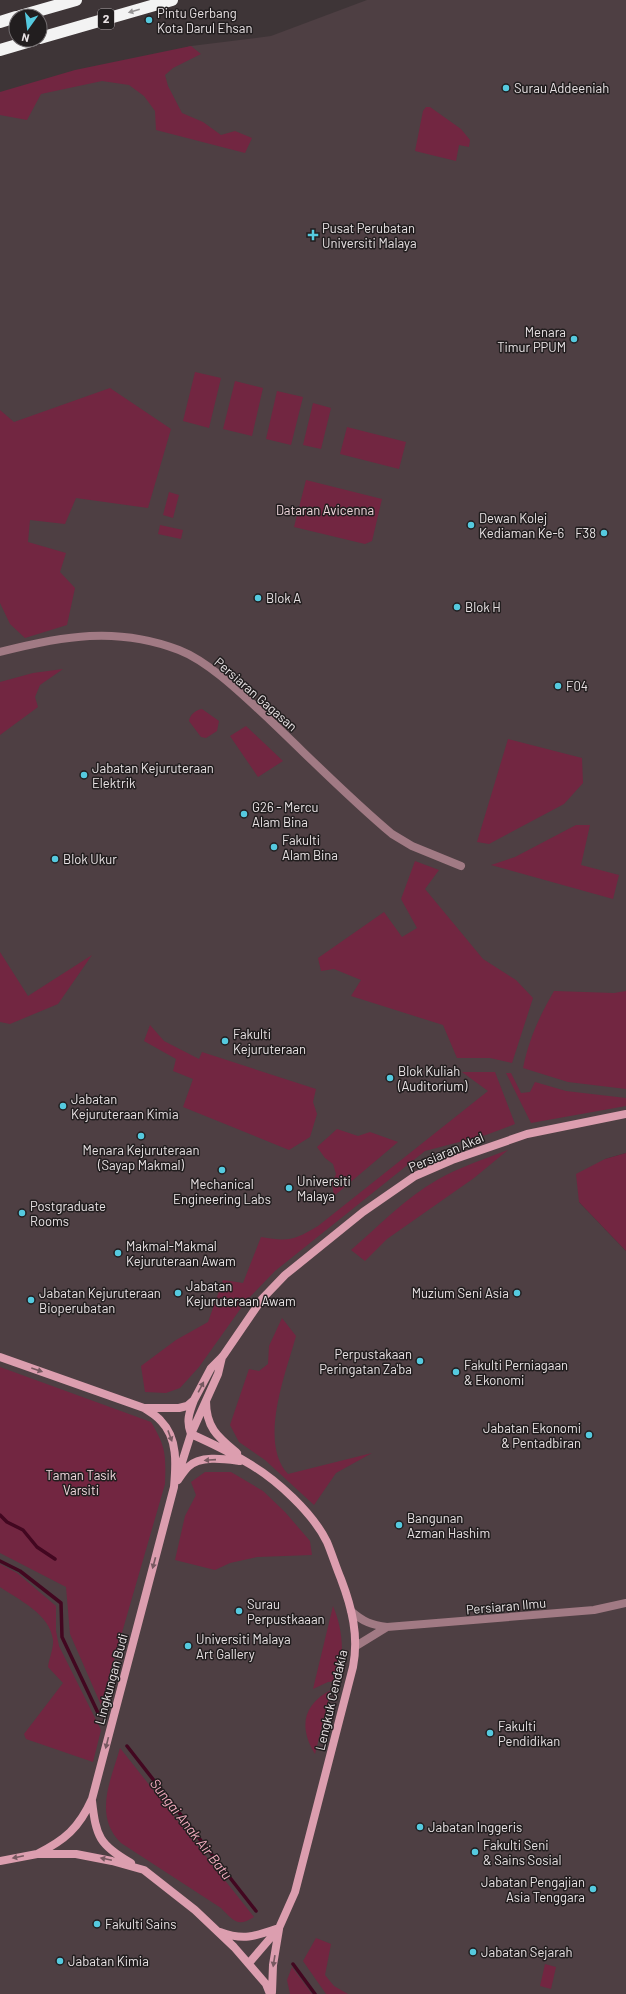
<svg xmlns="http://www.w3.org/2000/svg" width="626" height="1994" viewBox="0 0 626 1994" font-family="Barlow,sans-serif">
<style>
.built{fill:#4e3f43}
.green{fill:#722641}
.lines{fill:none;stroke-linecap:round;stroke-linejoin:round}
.stream{stroke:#420720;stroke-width:3.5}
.street{stroke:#a17a84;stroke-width:8}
.secondary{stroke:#dc9eaf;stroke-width:8}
.highway{stroke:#f3f3f3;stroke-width:12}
.oneway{fill:#959394}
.oneway2{fill:#765860}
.poi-dot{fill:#55cadf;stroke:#221e1f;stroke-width:1.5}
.labels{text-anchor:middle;stroke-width:3;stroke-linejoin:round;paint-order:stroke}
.shield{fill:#221e1f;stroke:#ada7a9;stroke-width:1}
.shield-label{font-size:12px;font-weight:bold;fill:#e8e2e4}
.poi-label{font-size:13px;fill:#e8e2e4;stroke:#221e1f;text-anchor:start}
.park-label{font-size:13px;fill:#f0d7dd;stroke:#221e1f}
.street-label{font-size:13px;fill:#e8e2e4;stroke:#221e1f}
.water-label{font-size:14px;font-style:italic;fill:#f2abbe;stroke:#221e1f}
</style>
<rect width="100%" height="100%" fill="#3e3537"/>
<!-- built -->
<path class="built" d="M367,0H626V1153L605,1159L579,1202L626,1251V1994H0V111L37,89L191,46L271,36Z"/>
<!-- green -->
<path class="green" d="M191,46L201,54L173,68L165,75L168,86L182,113L203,122L221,135L235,131L252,138L245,153L156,130L155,111L144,96L129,85L102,81L41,94L27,120L0,115V92L75,70Z
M426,107H430L461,129L470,140L469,147L459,145L456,161L415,151L423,111Z
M195,372L221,378L209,428L183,421Z
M235,381L263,388L252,436L223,429Z
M110,388L171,429L148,508L76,498L65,524L30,520L28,542L66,553L60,572L75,588L67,625L25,638L10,624L0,603V410L14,422Z
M277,391L303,397L291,445L266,439Z
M313,403L331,408L321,449L303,445Z
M347,427L406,442L399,469L340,454Z
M306,480L382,499L372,541L365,544L294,527Z
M169,492L179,495L173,518L163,515Z
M160,525L183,530L181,539L158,534Z
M63,669L40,685L35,697L38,707L0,735V682L33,673Z
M202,709L219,721L217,731L206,738L201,737L189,721C190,715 195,710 202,709Z
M246,726L283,761L258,777L230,736Z
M508,739L582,758L583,783L564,804L489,844L477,842Z
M576,825H590L581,865L619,875L613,899L491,865L515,857Z
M415,861L439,870L425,889L483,959L516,980L533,998L512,1063L490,1058H457L443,1025L351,996L361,980L334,969L321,971L318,958L384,912L402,937L417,928L401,899Z
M0,952L28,996L92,955L58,1004L10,1024L0,1022Z
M554,991L614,993L626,991V1089L568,1082L523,1068C529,1039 539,1017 554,991Z
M150,1025L164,1041L199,1059L202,1052L316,1089L313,1102L317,1114L310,1137L289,1150L183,1107L193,1079L173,1071L176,1059L144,1041Z
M462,1072H495L515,1124L486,1135L425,1151L275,1271L246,1301L199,1367L180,1388L166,1393L145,1392L141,1366L176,1340L208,1322L223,1280L243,1283L261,1237C288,1242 295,1240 318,1226L488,1091Z
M506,1073H511L521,1093L530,1092L535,1082L566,1091L626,1098V1106L531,1123Z
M337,1129L358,1136L370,1132L398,1142L334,1196L332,1183L336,1174L333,1164L325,1158L317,1147Z
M508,1150L474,1178L387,1239L365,1261L351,1250C379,1226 405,1198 437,1180C460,1167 484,1159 508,1150Z
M626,1153V1251L579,1202L576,1174L605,1159Z
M282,1318L296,1336C286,1373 258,1442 288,1474L372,1453L336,1473L314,1505L265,1460L239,1442L230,1425L249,1369L259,1371L268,1364L269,1346Z
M0,1367L151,1422C166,1447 166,1455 165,1484L101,1705L70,1634L66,1587L0,1553Z
M205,1472H231L263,1491L285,1512L310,1541L312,1555L257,1557L230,1563L215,1570L175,1560L185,1516L196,1495L191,1482Z
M0,1564L17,1573L56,1606V1631L59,1646L101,1730L93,1762L26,1739L24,1734L63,1683L48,1667C49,1659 54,1647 53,1640C50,1614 19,1600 0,1587Z
M333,1606C343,1630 345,1655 337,1681L328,1682L313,1689Z
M331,1690L315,1754C299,1728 302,1705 331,1690Z
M120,1748L254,1917C237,1928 233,1920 221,1908L121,1843C93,1815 111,1780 120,1748Z
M316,1938L331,1944L325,1975L334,1986L348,1994H326L303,1961Z
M545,1964L556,1967L551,1989L540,1986Z
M292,1967L312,1994H290L287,1980Z"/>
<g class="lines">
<!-- stream -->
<path class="stream" d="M0,1515L7,1522L23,1530L37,1547L55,1559
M0,1561L20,1571L61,1603L62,1637L99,1715
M127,1746L256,1911
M293,1964L315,1994"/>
<!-- street -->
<path class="street" d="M0,652C62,636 117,626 179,650C210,662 245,697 270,720C310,758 349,798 392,834L412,846L461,866
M351,1611C363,1622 372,1625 387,1627L356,1646
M387,1627L594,1610L626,1603"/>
<!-- secondary -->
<path class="secondary" d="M0,1357L144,1408C150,1412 157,1416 161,1421C178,1438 176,1465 174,1487L92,1799C79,1828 65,1840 37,1854
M194,1400C189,1413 186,1421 191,1434C211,1443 230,1452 248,1463C276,1479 313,1513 327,1542C332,1554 336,1567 341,1579C352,1608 359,1636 353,1667L295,1892L279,1928L249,1963
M206,1401C206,1428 218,1437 237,1453
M144,1408H179L187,1406L194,1400L211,1368L223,1356L262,1299L285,1275L363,1212L415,1176L452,1160L527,1134L626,1114
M178,1475L191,1434L218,1374L222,1357
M178,1480C181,1476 184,1471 188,1467C200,1455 225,1459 240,1461
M92,1801C96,1836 99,1845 131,1863
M0,1861L37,1854H76L112,1861L144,1870L195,1910L234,1947L266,1984L270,1994
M220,1932C244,1941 256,1936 279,1928
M272,1992L273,1965L279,1929"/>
<!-- highway -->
<path class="highway" d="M20,16L76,0
M0,22L16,17
M40,38L172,0
M0,50L34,40"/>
</g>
<!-- one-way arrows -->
<defs><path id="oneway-solid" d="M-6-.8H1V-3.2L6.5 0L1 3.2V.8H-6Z"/></defs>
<use class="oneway" href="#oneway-solid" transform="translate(134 11) rotate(164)"/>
<g class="oneway2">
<use href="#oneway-solid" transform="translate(37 1370) rotate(19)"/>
<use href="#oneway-solid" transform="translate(201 1387) rotate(-62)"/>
<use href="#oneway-solid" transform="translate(170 1436) rotate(70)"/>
<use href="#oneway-solid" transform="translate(210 1460) rotate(176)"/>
<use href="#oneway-solid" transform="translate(154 1563) rotate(105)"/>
<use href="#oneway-solid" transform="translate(107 1743) rotate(104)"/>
<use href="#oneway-solid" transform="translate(18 1857) rotate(168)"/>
<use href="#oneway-solid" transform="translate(106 1859) rotate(-168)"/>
<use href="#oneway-solid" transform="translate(274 1961) rotate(99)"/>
</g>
<!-- markers -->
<g class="poi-dot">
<circle cx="149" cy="20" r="4"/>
<circle cx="506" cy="88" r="4"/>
<path d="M311 229h4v4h4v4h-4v4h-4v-4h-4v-4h4z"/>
<circle cx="574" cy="339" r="4"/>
<circle cx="471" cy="525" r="4"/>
<circle cx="604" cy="533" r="4"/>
<circle cx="258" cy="598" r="4"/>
<circle cx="457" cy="607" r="4"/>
<circle cx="558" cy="686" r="4"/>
<circle cx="84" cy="775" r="4"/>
<circle cx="244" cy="814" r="4"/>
<circle cx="274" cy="847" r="4"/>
<circle cx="55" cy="859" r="4"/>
<circle cx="225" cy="1041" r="4"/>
<circle cx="390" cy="1078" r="4"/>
<circle cx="63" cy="1106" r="4"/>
<circle cx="141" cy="1136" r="4"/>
<circle cx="222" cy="1170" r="4"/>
<circle cx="289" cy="1188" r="4"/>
<circle cx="22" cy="1213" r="4"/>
<circle cx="118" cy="1253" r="4"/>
<circle cx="178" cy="1293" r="4"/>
<circle cx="517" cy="1293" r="4"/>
<circle cx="31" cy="1300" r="4"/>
<circle cx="420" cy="1361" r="4"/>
<circle cx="456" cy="1372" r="4"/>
<circle cx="589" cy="1435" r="4"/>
<circle cx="399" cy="1525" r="4"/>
<circle cx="239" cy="1611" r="4"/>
<circle cx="188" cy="1646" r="4"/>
<circle cx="490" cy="1733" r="4"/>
<circle cx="420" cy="1827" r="4"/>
<circle cx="475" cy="1852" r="4"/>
<circle cx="593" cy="1889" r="4"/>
<circle cx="97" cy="1924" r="4"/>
<circle cx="473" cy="1952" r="4"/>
<circle cx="60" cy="1961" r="4"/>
</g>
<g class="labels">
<!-- shield labels -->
<rect class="shield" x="98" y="9" width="16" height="20" rx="3"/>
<g class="shield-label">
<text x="106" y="23">2</text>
</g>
<!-- poi labels -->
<g class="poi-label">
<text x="157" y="18">Pintu Gerbang<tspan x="157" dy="15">Kota Darul Ehsan</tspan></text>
<text x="514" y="93">Surau Addeeniah</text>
<text x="322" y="233">Pusat Perubatan<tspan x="322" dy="15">Universiti Malaya</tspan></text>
<text x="566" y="337" text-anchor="end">Menara<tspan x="566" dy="15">Timur PPUM</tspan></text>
<text x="479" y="523">Dewan Kolej<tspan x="479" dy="15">Kediaman Ke-6</tspan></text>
<text x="596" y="538" text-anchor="end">F38</text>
<text x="266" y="603">Blok A</text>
<text x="465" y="612">Blok H</text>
<text x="566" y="691">F04</text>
<text x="92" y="773">Jabatan Kejuruteraan<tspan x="92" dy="15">Elektrik</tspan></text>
<text x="252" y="812">G26 - Mercu<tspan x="252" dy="15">Alam Bina</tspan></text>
<text x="282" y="845">Fakulti<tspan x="282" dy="15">Alam Bina</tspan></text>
<text x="63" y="864">Blok Ukur</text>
<text x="233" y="1039">Fakulti<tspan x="233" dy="15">Kejuruteraan</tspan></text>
<text x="398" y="1076">Blok Kuliah<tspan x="398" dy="15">(Auditorium)</tspan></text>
<text x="71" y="1104">Jabatan<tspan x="71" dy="15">Kejuruteraan Kimia</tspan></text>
<text x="141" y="1155" text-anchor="middle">Menara Kejuruteraan<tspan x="141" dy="15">(Sayap Makmal)</tspan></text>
<text x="297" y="1186">Universiti<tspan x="297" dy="15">Malaya</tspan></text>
<text x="222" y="1189" text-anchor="middle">Mechanical<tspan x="222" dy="15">Engineering Labs</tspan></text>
<text x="30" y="1211">Postgraduate<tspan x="30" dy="15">Rooms</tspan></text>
<text x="126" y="1251">Makmal-Makmal<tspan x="126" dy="15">Kejuruteraan Awam</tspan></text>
<text x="186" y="1291">Jabatan<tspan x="186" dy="15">Kejuruteraan Awam</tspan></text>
<text x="39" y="1298">Jabatan Kejuruteraan<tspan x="39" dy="15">Bioperubatan</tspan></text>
<text x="509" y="1298" text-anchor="end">Muzium Seni Asia</text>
<text x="412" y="1359" text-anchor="end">Perpustakaan<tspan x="412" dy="15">Peringatan Za'ba</tspan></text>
<text x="464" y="1370">Fakulti Perniagaan<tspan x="464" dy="15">&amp; Ekonomi</tspan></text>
<text x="581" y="1433" text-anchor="end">Jabatan Ekonomi<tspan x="581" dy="15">&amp; Pentadbiran</tspan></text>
<text x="407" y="1523">Bangunan<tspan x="407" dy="15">Azman Hashim</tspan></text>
<text x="247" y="1609">Surau<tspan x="247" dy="15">Perpustkaaan</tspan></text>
<text x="196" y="1644">Universiti Malaya<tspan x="196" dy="15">Art Gallery</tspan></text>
<text x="498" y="1731">Fakulti<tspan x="498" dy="15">Pendidikan</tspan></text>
<text x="428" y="1832">Jabatan Inggeris</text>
<text x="483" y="1850">Fakulti Seni<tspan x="483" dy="15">&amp; Sains Sosial</tspan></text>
<text x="585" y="1887" text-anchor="end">Jabatan Pengajian<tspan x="585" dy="15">Asia Tenggara</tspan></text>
<text x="105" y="1929">Fakulti Sains</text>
<text x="481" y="1957">Jabatan Sejarah</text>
<text x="68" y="1966">Jabatan Kimia</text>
</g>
<!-- park labels -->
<g class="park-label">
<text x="325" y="515">Dataran Avicenna</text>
<text x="81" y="1480">Taman Tasik<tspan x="81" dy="15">Varsiti</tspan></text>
</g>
<!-- street labels -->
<g class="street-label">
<text transform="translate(256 694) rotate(41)" y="5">Persiaran Gagasan</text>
<text transform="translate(446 1152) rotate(-23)" y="5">Persiaran Akal</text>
<text transform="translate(506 1606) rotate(-5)" y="5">Persiaran Ilmu</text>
<text transform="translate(111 1679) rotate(-75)" y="5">Lingkungan Budi</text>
<text transform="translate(331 1700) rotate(-77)" y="5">Lengkuk Cendakia</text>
</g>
<!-- water labels -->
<g class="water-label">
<text transform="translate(191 1829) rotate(52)" y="5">Sungai Anak Air Batu</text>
</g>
</g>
<!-- north arrow -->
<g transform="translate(28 28) rotate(194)"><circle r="19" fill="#221e1f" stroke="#716c6e"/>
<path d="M0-3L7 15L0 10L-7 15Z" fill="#55cadf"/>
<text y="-6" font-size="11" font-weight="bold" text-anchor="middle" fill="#e8e2e4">N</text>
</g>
</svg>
